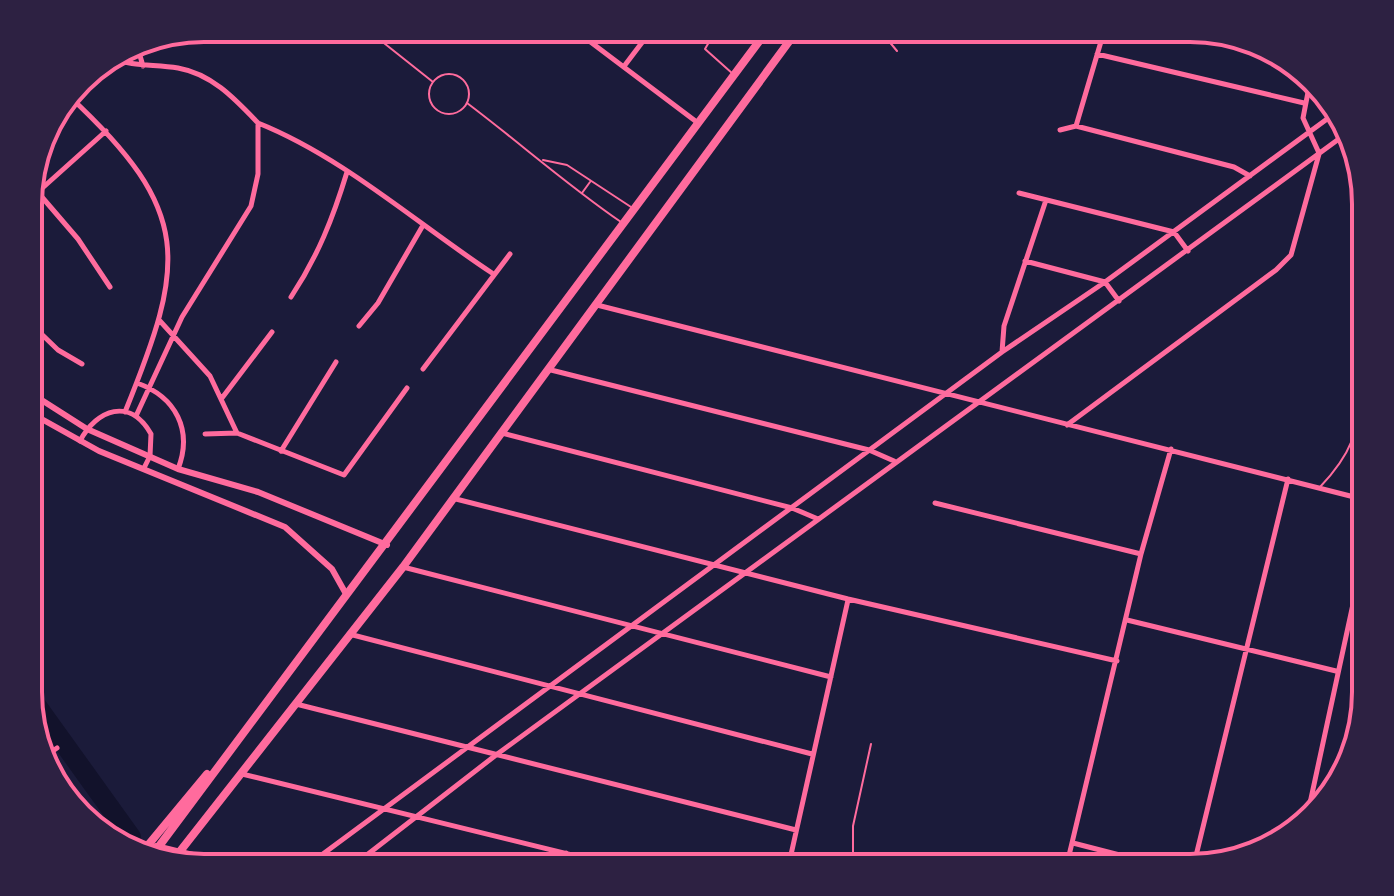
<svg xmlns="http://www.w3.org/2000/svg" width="1394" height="896" viewBox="0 0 1394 896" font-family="'IBM Plex Serif',serif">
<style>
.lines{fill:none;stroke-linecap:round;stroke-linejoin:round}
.river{stroke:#12122b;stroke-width:20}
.service{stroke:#ff6b9d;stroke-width:2}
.minor{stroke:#ff6b9d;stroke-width:5}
.tertiary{stroke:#ff6b9d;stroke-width:6}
.primary{stroke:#ff6b9d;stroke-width:8}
.rim{fill:none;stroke:#ff6b9d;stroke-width:4}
</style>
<rect width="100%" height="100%" fill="#1b1b3a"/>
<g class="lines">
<!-- river -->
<path class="river" d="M29,695L131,837"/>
<!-- service -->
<path class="service" d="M365,28L433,82
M717,28L705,49L733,74
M737,28L758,41
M878,28L897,51
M377,36L382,28
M429 94a20 20 0 1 1 40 0a20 20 0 1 1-40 0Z
M467,103C520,143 567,185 621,222
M543,160L567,165L631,207
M582,193L590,182
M1320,487C1358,447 1357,426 1366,374
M853,868V826L871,744"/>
<!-- minor -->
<path class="minor" d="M572,28L698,123
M136,42L143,66
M1097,54L1304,103
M111,58C133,67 155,64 178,68C212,74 235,99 258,123V174L251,206L182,317L136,416
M625,65L653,28
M1310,82L1303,118L1319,153
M69,96C194,212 186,262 125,412
M258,123C343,157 416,223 492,273
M1076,126L1105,28
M1060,130L1076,126L1234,167L1250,176
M29,182L78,239L110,287
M1019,193L1174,232L1188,251
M29,200L106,131
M1025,261L1105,282L1119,301
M291,297C318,256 333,218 347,172
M597,305L1366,500
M160,321L210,376L237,433
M29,322L58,350L82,364
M359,326L378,303L422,227
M1002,352L1004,326L1046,200
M423,369L510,254
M551,370L869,450L894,461
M137,383C176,397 193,430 178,469
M222,398L272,332
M1067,425L1276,270L1291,255L1319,154
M502,433L792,508L818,519
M205,434L237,433L344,475L407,388
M80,441C97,409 130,397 151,434L150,456L144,468
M281,451L336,362
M452,498L848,599L1117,661
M935,503L1141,554
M403,567L831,677
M1127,620L1336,671
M349,634L812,754
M296,704L796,830
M44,757L57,748
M242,774L625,868
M1307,817L1366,544
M1073,843L1170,868
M304,868L1002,352L1105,282L1338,111
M350,868L496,755L1347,133
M563,868L566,853
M788,868L848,600
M1066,868L1141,554L1171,449
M1193,868L1288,479"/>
<!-- tertiary -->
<path class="tertiary" d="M29,392L87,429L178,469L258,492L387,545
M29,412L99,451L285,527L332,569L346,594
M156,846L246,868"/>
<!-- primary -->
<path class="primary" d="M144,850L207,774
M154,853L769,28
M174,859L403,567L799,28"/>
</g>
<!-- crop -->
<path d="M0 0H1394V896H0ZM204 42H1190A162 162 0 0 1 1352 204V692A162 162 0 0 1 1190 854H204A162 162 0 0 1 42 692V204A162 162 0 0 1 204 42Z" fill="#2d2142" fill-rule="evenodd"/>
<path class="rim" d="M204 42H1190A162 162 0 0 1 1352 204V692A162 162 0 0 1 1190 854H204A162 162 0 0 1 42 692V204A162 162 0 0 1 204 42Z"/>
</svg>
